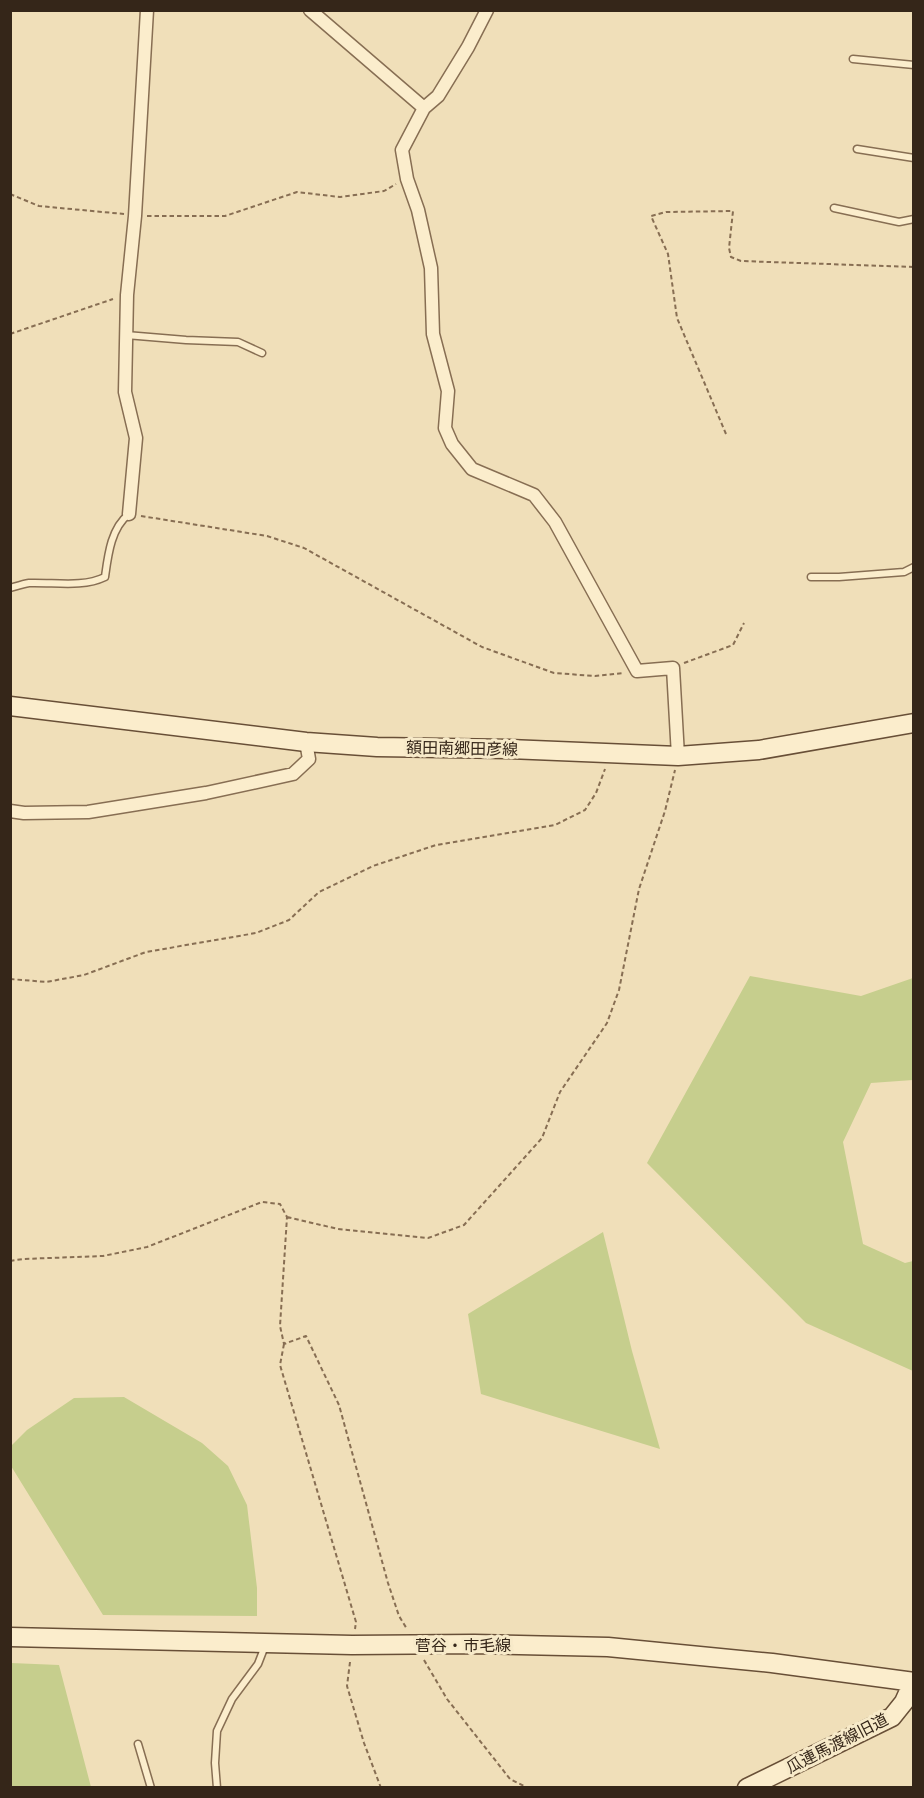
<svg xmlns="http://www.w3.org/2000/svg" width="924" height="1798" viewBox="0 0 924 1798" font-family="'PT Serif','Noto Sans JP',serif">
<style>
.green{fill:#c6ce8d}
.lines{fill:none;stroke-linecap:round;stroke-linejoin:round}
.lane-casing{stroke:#876e53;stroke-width:9}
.street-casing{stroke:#876e53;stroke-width:15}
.secondary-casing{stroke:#684f37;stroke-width:21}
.path{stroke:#876e53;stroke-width:2;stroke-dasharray:4.5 3;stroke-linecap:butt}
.lane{stroke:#fbedcc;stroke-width:6}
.street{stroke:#fbedcc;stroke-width:12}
.secondary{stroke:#fbedcc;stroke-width:18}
.labels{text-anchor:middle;stroke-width:6;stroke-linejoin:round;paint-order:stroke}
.street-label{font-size:16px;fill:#352619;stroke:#f7eac9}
</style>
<rect width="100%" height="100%" fill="#f0dfb9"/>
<!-- green -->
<path class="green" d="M750,976L861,996L913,978V1080L871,1083L843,1142L863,1244L905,1263L913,1261V1371L806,1323L647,1163Z
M603,1232L632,1351L660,1449L481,1394L468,1314Z
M124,1397L202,1443L228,1466L247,1505L257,1588V1616L103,1615L11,1466V1446L27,1430L74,1398Z
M11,1663L59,1665L91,1787H11Z"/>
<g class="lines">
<!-- lane casing -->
<g class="lane-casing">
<path id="lane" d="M853,59L914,65
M857,149L914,158
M834,208L899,222L914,219
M126,335L186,340L238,342L262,353
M811,577H839L904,572L914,567
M10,588C17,586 23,584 29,583C54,582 82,588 105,577C108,555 111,528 129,514
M138,1744L151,1788
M217,1788L215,1763L217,1731L232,1699L258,1664L265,1646"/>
</g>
<!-- street casing -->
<g class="street-casing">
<path id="street" d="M310,10L424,108
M487,10L468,47L438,96L424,108L402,150L407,179L418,210L431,268L433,334L448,391L445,428L452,444L472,469L534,495L555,522L637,671L673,668L678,756
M129,514L136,438L125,392L127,295L135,216L147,10
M10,811L24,813L88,812L206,793L293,774L309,759L306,742"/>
</g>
<!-- secondary casing -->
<g class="secondary-casing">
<path id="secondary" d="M10,706L306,742L377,747L509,749L678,756L759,750L914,723
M10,1637L352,1645L474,1644L608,1647L772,1663L914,1682
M747,1788L892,1717L904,1702L913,1682"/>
</g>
<!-- path -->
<path class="path" d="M10,194L39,206L124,214
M147,216H225L297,192L340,197L384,191L396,184
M10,334L113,299
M726,434L677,318L668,254L651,216L666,212L733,211L729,248L731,257L741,261L914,267
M141,516L267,536L304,548L482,647L554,673L595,676L623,673
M684,663L733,645L744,623
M10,979L46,982L84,975L146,952L256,933L289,920L319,892L373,866L436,845L555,825L585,810L596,793L605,769
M287,1217L338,1229L428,1238L464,1225L542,1138L560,1092L607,1023L619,990L639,889L665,811L675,770
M10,1261L23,1259L103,1256L147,1247L262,1202L280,1204L287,1217L280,1326L284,1344L306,1336L339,1405L388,1583L399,1616L407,1629
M284,1344L280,1365L356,1622L355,1629
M424,1660L447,1699L510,1779L526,1787L568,1788
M350,1662L347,1686L364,1743L381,1788"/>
<!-- lane -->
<use href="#lane" class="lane"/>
<!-- street -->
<use href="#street" class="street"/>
<!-- secondary -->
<use href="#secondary" class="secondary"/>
</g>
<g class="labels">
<!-- street labels -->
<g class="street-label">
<text transform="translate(462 748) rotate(1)" y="6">額田南郷田彦線</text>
<text x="463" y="1651">菅谷・市毛線</text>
<text transform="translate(837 1743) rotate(-27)" y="6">瓜連馬渡線旧道</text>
</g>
</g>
<!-- border -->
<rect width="924" height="1798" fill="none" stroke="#352619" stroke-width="24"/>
</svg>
